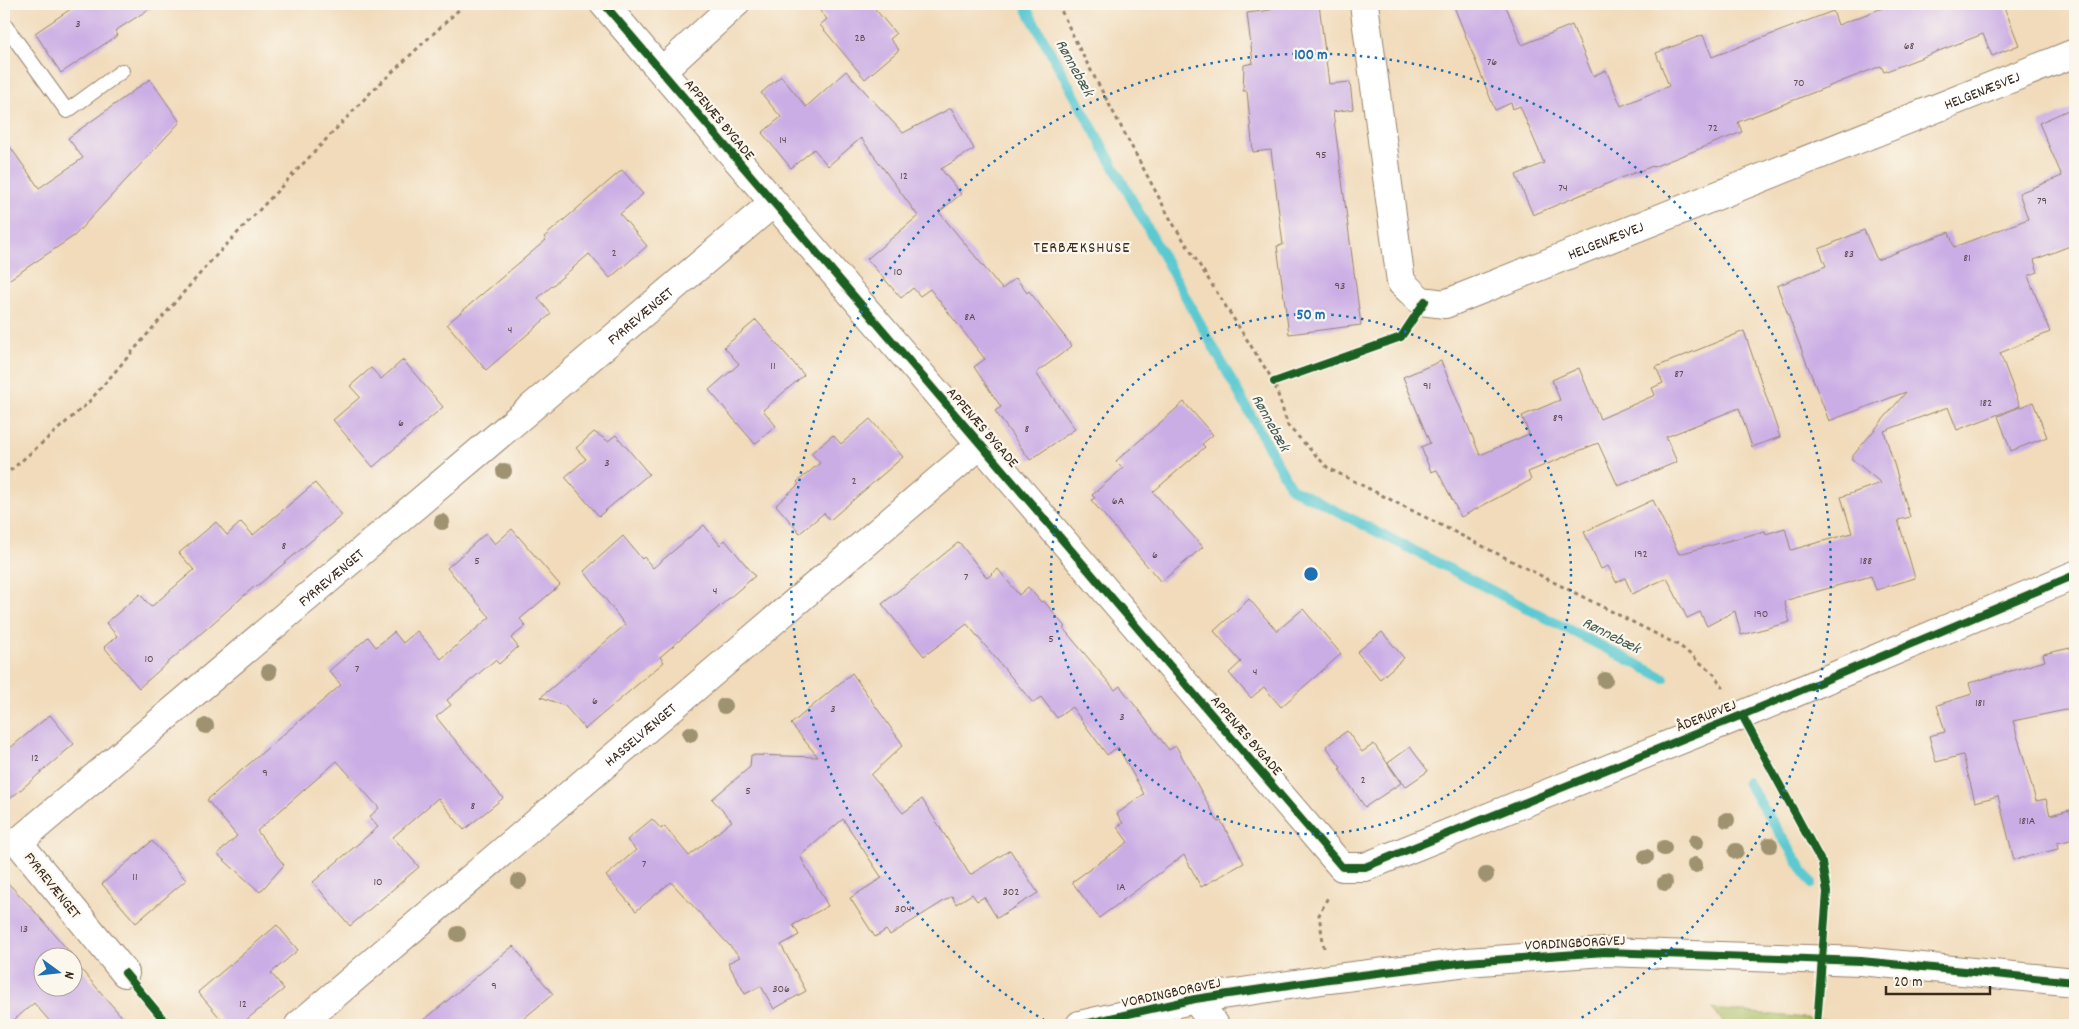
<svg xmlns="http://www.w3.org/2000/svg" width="2079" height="1029" viewBox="0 0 2079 1029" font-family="Dekko,sans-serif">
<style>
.green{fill:#a9be63;stroke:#727440}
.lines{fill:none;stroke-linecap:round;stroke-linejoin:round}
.stream{stroke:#5cc9d1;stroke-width:10}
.building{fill:#cbade5;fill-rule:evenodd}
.service-casing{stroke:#96826c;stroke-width:16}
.minor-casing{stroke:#96826c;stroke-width:30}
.primary-casing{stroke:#96826c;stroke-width:30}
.path{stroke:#96826c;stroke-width:3;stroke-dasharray:4 4;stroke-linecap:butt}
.service{stroke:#fff;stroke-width:14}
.minor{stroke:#fff;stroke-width:28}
.primary{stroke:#fff;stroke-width:28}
.cycleway-casing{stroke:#fbf7ec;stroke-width:11}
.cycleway{stroke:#1b5e20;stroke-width:8}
.tree{fill:#9f9270}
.ring{fill:none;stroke:#1f6fb2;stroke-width:2.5;stroke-dasharray:2.5 5}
.labels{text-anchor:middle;stroke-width:4.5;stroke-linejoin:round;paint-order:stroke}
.number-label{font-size:12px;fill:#5f4b50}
.street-label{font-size:15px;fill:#3b2a1e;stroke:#fbf7ec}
.water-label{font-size:16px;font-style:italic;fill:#455a54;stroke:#fbf7ec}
.neighbourhood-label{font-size:16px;letter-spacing:1px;fill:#3b2a1e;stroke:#fbf7ec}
.centre{fill:#1f6fb2;stroke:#fbf7ec;stroke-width:2.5}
.ring-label{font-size:15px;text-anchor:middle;font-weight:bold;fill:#1f6fb2;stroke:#fbf7ec;stroke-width:4.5;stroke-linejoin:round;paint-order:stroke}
</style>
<rect width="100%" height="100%" fill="#fbf7ec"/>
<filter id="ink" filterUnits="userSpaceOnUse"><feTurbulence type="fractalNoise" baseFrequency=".02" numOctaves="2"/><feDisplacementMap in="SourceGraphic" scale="10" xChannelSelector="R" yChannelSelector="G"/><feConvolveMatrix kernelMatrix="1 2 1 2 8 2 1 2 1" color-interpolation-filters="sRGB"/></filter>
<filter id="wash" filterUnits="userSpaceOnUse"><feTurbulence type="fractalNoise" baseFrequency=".0096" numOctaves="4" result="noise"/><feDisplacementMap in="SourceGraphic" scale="20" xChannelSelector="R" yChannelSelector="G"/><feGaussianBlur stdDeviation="1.12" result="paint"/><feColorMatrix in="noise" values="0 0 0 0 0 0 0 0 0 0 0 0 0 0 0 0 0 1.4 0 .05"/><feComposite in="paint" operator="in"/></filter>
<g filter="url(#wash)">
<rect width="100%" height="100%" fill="#f1dbbb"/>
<!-- green -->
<path class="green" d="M1712,1009L1878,1025H1726Z"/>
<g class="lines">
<!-- stream -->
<path class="stream" d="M1024,4L1291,488L1664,678
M1747,782L1812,884"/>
</g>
<g id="blocks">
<!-- building -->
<path class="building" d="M78,4H157L115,31L118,35L61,73L35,33Z
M814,4H871L896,34L890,39L899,50L865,79L820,25L827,19Z
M1270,4H1319L1329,84L1350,82L1353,109L1333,112L1361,325L1289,334L1277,246L1283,245L1271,150L1253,152L1247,91H1243L1244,65L1253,63L1247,13L1271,10Z
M1453,4H1505L1522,45L1572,25L1593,76L1606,70L1621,106L1669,86L1656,53L1703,35L1712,57L1833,11L1838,25L1893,4H2003L2019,45L1992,56L1983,34L1884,72L1881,66L1738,122L1742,132L1653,167V166L1623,177L1533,215L1516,175L1544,163L1520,106L1513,109L1511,103L1495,110Z
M846,71L903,133L951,108L974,149L941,169L961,194L939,212L1002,289L1016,278L1027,293L1029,291L1072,346L1036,373L1075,429L1030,460L995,411L1001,407L974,367L985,359L930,289L920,296L913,288L901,298L867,259L918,216L861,138L828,166L814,149L791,168L762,133L781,117L761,93L781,76L806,107Z
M150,79L180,122L74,236L4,283V138L39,188L83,158L68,138Z
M2075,107V244L2034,260L2038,272L2028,276L2050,332L2000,353L2020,406L1957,430L1948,407L1884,431L1910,517L1898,520L1915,578L1876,590L1871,576L1784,601L1790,622L1741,635L1735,611L1707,626L1700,612L1687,618L1667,578L1632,594L1625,578L1616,582L1608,566L1601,569L1584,532L1653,500L1679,554L1765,531L1766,534L1785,528L1791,550L1852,533L1841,497L1881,483L1851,458L1906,392L1829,421L1777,286L1826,266L1819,249L1864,230L1877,260L1949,232L1954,247L2028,219L2019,193L2062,176L2039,123Z
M622,170L643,194L620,214L647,246L610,278L589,254L538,298L551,314L486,370L447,324L546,240L544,237Z
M756,320L804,375L763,410L776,426L755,444L709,390L739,364L724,347Z
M1744,331L1780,437L1752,447L1739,408L1666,437L1677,462L1618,486L1598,443L1528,472L1531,480L1461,517L1437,470L1431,472L1421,447L1430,443L1403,377L1441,361L1480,455L1529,434L1522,416L1560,400L1552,380L1579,368L1600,419L1655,395L1652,388L1663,383L1656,367Z
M403,360L443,407L373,467L333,420L360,397L350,386L371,368L381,379Z
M1184,402L1213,435L1202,444L1205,447L1153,492L1203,547L1161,582L1091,500L1095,498L1092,495L1123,468L1116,461Z
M2033,402L2047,437L2011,451L1998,416Z
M870,419L903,457L830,520L824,513L800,533L776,505L799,484L797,482L820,463L811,453L833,435L841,444Z
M594,432L608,441L616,435L649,474L599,516L565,477L586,459L576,448Z
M315,483L342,515L256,587L255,586L139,688L104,647L117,636L106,623L140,594L151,607L194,570L179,553L216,522L227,535L241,522L253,535Z
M704,525L720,545L725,540L755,576L660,657L664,662L585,729L565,706L541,697L625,625L584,571L623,536L642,559L644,557L653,568Z
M512,529L560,585L520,619L526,626L511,638L518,647L499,664L495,660L447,700L451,705L436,717L503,798L464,830L438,798L393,837L419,867L350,926L313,882L378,827L369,817L379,808L337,761L257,831L284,865L260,892L217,854L237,836L207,800L341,685L329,671L368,637L376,647L394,632L403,643L417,631L441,659L490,617L447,568L486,533L495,544Z
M959,542L987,578L998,569L1019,595L1028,587L1041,602L1044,601L1065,627L1063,628L1115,690L1120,686L1169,750L1176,746L1218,822L1221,821L1244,863L1201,887L1184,855L1099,918L1072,882L1128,842L1117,827L1123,823L1117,814L1144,794L1118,747L1107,755L1072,707L1057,718L1041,697L1033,703L967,624L924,656L882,604Z
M1249,599L1277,631L1303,609L1341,654L1281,707L1264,687L1251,698L1229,673L1241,662L1214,631Z
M1382,632L1404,658L1380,679L1357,652Z
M2075,647V708L2013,721L2036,801L2046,799L2050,815L2070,810L2075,839L2057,843L2058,849L2014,860L1998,796L1975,802L1963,755L1936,762L1929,736L1945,732L1937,705L1972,694L1969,683L2045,661L2043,654Z
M852,673L903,745L871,775L903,813L922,799L970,875L1010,850L1038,893L997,918L984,897L977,901L972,894L956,904L952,896L890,935L886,930L875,937L850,898L882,878L843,819L800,856L828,906L793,925L799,935L781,945L806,991L774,1009L761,986L745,994L728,963L740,957L671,882L636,911L606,876L636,850L627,840L652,819L661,829L664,826L689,856L732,821L712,799L750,767L751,755L818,757L791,724Z
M50,715L74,744L4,804V753Z
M1347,731L1362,752L1374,744L1401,783L1365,807L1339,769L1341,768L1326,746Z
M1410,747L1428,771L1405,787L1388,763Z
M152,841L186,880L136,923L102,884Z
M4,879L30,906L80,964L78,966L129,1025H53L34,1003L8,1025H4ZM42,956H72V986H42Z
M277,925L298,950L271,973L284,989L240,1025H226L198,992Z
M513,946L553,994L516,1025H418Z"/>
</g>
</g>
<g filter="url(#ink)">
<use href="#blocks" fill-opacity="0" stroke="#96826c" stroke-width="1"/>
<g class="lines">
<!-- service casing -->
<g class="service-casing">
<path id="service" d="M4,24L67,111L122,71"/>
</g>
<!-- minor casing -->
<g class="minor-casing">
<g id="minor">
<path d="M604,4L1342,867H1365L1742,715L2075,575"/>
<path id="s1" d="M1364,4L1401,282L1421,301L1445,304L2075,53"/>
<path d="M662,71L735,4"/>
<path id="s2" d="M125,973L18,842L773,203"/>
<path d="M1195,999L1215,1025"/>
<path id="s3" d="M299,1025L980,445"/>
</g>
</g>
<!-- primary casing -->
<g class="primary-casing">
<path id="primary" d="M1080,1025L1195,999L1329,979L1467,962L1605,952L1861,961L2075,982"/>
</g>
<!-- path -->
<path class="path" d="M1058,4L1080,50L1172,222L1274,382L1288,426L1328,468L1680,646L1714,674L1723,688
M4,476L87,404L210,262L372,91L465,4
M1324,948L1319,915L1329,895"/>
<!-- service -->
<use href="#service" class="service"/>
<!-- minor -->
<use href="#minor" class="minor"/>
<!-- primary -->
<use href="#primary" class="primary"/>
<!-- cycleway casing -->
<g class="cycleway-casing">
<path id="cycleway" d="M604,4L1342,867H1365L1742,715L2075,575
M1274,382L1401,337L1425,301
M1742,715L1822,863L1827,892L1817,1025
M125,973L168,1025
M1080,1025L1195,999L1329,979L1467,962L1605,952L1861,961L2075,982"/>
</g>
<!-- cycleway -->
<use href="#cycleway" class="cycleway"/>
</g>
<!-- trees -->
<g class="tree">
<circle cx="504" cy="471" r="8"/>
<circle cx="442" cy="522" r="8"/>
<circle cx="269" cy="672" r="8"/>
<circle cx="1605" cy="680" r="8"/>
<circle cx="724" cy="706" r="8"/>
<circle cx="206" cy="726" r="8"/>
<circle cx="690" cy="734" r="8"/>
<circle cx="1727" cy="820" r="8"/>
<circle cx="1696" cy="842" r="8"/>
<circle cx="1770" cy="845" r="8"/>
<circle cx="1664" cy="848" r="8"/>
<circle cx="1736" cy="851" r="8"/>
<circle cx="1646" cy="857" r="8"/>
<circle cx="1695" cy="865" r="8"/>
<circle cx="1486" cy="875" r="8"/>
<circle cx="519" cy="881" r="8"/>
<circle cx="1665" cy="883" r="8"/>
<circle cx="458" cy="934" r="8"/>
</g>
</g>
<!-- distance rings -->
<g class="ring">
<circle cx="1311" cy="574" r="260"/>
<path d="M1051 1024A520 520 0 1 1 1571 1024"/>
</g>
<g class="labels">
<!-- number labels -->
<g class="number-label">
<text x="78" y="27">3</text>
<text x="860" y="41">2B</text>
<text x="1909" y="49">68</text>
<text x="1492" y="65">76</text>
<text x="1799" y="86">70</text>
<text x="1713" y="131">72</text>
<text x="783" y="143">14</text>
<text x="1321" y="158">95</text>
<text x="904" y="179">12</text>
<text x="1563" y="191">74</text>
<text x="2042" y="204">79</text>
<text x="614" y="256">2</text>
<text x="1849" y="257">83</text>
<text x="1967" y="261">81</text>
<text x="898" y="275">10</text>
<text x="1340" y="289">93</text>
<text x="970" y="320">8A</text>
<text x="510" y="333">4</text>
<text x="773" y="369">11</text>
<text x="1679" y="377">87</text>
<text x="1427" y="389">91</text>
<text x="1986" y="406">182</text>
<text x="1558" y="421">89</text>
<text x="401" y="426">6</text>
<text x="1027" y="432">8</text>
<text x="607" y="466">3</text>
<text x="854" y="484">2</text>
<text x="1118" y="504">6A</text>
<text x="284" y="549">8</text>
<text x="1641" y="557">192</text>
<text x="1155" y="558">6</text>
<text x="477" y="564">5</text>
<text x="1866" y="564">188</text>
<text x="966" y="580">7</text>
<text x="715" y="594">4</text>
<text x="1761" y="617">190</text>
<text x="1051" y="642">5</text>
<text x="149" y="662">10</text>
<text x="357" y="672">7</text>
<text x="1255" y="675">4</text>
<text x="595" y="704">6</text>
<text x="1980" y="706">181</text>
<text x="833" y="712">3</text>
<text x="1122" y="720">3</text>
<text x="35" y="761">12</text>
<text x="265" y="776">9</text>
<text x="1363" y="783">2</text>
<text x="748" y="794">5</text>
<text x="473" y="809">8</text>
<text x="2027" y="824">181A</text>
<text x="644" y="867">7</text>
<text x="135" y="880">11</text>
<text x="378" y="885">10</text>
<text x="1121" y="890">1A</text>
<text x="1011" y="895">302</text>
<text x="903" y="912">304</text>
<text x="24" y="932">13</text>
<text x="494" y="989">9</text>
<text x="781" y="992">306</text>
<text x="243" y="1007">12</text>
</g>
<!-- street labels -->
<g class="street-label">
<text dy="5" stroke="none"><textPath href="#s1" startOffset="910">HELGENÆSVEJ</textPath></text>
<text transform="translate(720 119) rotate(50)" y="5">APPENÆS BYGADE</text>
<text dy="5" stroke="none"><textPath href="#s1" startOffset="505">HELGENÆSVEJ</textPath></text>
<text dy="5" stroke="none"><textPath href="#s2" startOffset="984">FYRREVÆNGET</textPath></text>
<text transform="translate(983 427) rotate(49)" y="5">APPENÆS BYGADE</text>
<text dy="5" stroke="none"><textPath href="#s2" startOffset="579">FYRREVÆNGET</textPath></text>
<text transform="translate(1706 715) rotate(-22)" y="5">ÅDERUPVEJ</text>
<text dy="5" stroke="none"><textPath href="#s3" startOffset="448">HASSELVÆNGET</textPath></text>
<text transform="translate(1247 735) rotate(49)" y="5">APPENÆS BYGADE</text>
<text transform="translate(53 885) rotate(51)" y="5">FYRREVÆNGET</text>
<text transform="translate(1575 942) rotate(-3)" y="5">VORDINGBORGVEJ</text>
<text transform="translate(1171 992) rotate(-12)" y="5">VORDINGBORGVEJ</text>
</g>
<!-- water labels -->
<g class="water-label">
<text transform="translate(1076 67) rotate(61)" y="6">Rønnebæk</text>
<text transform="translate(1272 422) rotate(61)" y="6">Rønnebæk</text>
<text transform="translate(1612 634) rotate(27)" y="6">Rønnebæk</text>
</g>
<!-- neighbourhood labels -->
<g class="neighbourhood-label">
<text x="1082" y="252">TERBÆKSHUSE</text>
</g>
</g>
<circle cx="1311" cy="574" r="8" class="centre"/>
<g class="ring-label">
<text x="1311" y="59">100 m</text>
<text x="1311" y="319">50 m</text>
</g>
<!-- margin -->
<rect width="2079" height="1029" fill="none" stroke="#fbf7ec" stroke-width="20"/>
<!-- north arrow -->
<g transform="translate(58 972) rotate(105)"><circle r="24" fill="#fbf7ec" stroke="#aea59a"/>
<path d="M0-4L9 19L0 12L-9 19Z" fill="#1f6fb2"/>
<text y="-8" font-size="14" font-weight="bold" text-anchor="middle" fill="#3b2a1e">N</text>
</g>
<!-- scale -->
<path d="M1886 986v8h104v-8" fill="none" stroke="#3b2a1e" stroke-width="2.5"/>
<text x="1894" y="986" font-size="15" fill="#3b2a1e" stroke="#fbf7ec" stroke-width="4" paint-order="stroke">20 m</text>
</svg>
